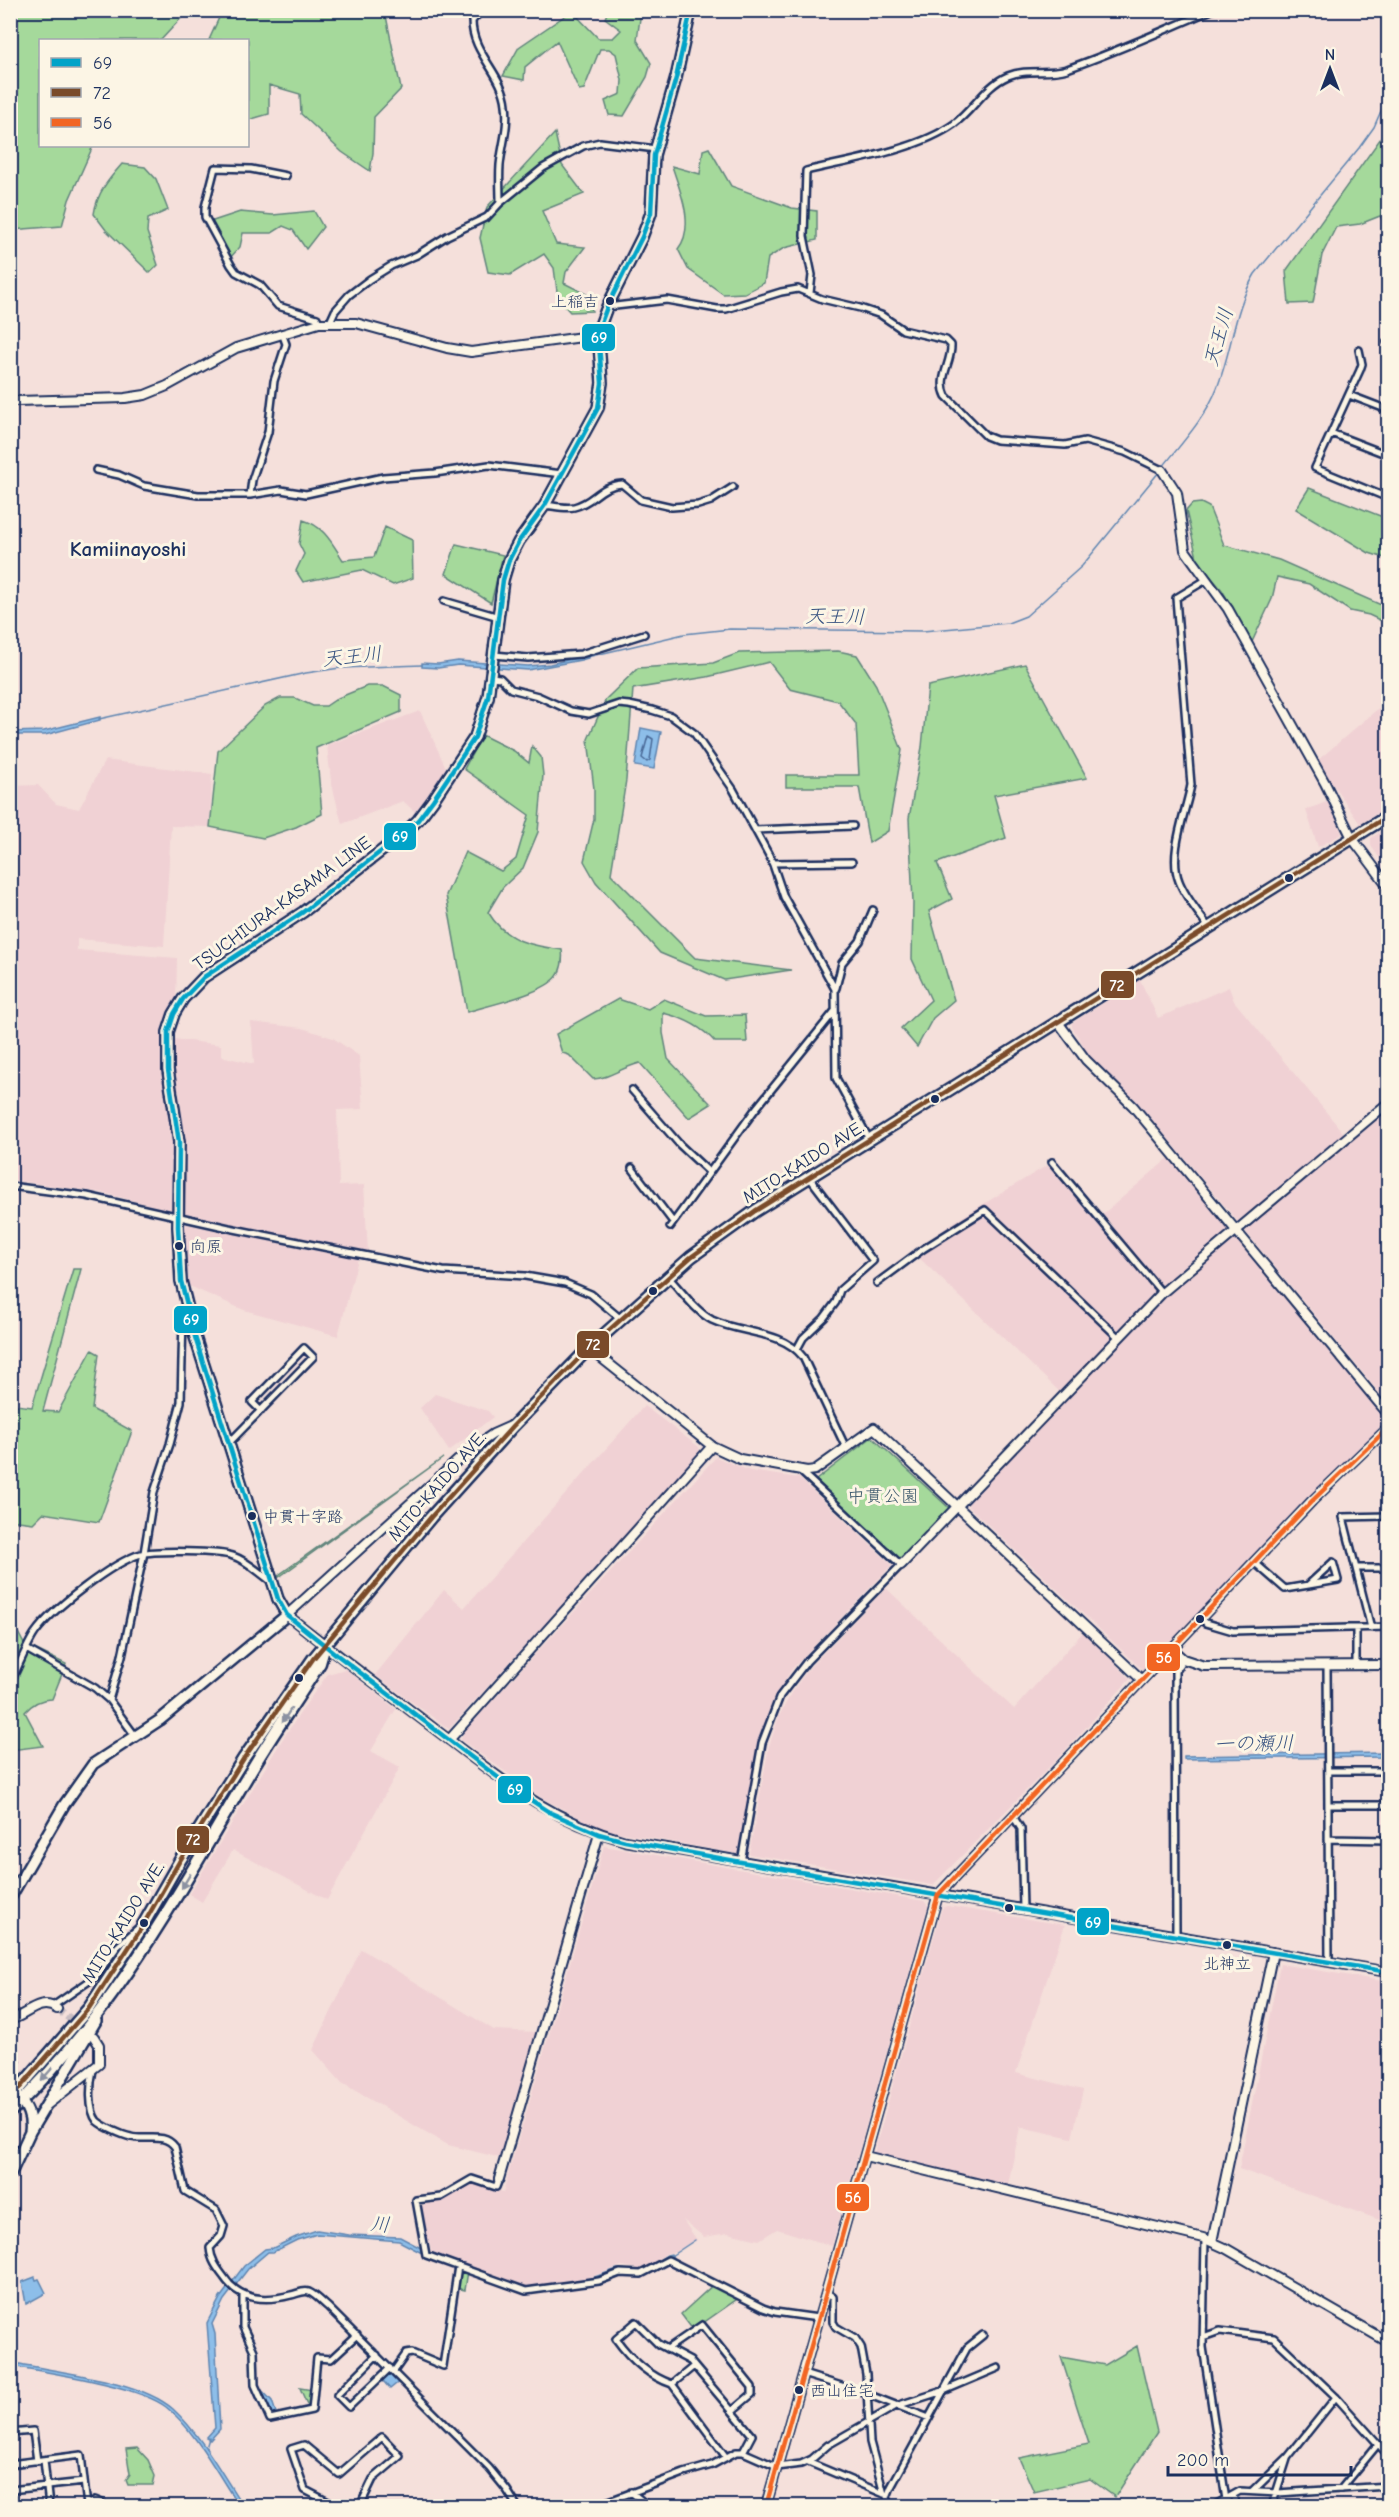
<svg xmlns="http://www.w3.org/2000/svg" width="1399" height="2517" viewBox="0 0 1399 2517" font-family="'Comic Neue','Klee One',sans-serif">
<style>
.built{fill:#f0d1d4}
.green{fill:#a5d99b;stroke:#60847c;stroke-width:1.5}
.water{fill:#8dbee9;stroke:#5f85b1;stroke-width:1.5}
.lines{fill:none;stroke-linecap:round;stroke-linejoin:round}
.shore{stroke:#496896;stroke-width:1.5}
.stream{stroke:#5f85b1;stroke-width:1.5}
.secondary-tunnel{stroke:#c9bdc2;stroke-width:8;stroke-dasharray:8 4;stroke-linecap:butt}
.street-casing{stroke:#1b2f5e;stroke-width:10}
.secondary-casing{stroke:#1b2f5e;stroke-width:12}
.primary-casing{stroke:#1b2f5e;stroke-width:14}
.highway-casing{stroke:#1b2f5e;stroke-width:15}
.street{stroke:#fcf5e5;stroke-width:5}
.secondary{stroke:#fcf5e5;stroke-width:8}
.primary{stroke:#fcf5e5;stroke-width:9}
.highway{stroke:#fcf5e5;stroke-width:10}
.primary-bridge-casing{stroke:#1b2f5e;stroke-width:14;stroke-linecap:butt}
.primary-bridge{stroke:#fcf5e5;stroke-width:9}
.bus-1-casing{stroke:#fcf5e5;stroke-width:9}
.bus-2-casing{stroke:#fcf5e5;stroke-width:9}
.bus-3-casing{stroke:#fcf5e5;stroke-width:9}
.bus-1{stroke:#01a3c8;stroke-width:4.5}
.bus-2{stroke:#7a4b2a;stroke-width:4.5}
.bus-3{stroke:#f26522;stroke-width:4.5}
.oneway{fill:#8c92a2}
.bus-dot{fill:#1b2f5e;stroke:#fcf5e5;stroke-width:2}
.labels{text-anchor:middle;stroke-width:6;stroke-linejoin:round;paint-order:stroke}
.bus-label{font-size:16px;fill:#1b2f5e;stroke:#fcf5e5;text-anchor:start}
.street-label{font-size:18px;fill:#1b2f5e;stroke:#fcf5e5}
.park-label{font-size:18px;fill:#3e5a6d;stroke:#fcf5e5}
.water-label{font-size:20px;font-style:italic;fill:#385381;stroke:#fcf5e5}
.quarter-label{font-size:21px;font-weight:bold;fill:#1b2f5e;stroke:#fcf5e5}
.line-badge{stroke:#fcf5e5;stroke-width:2}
.badge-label{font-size:16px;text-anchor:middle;font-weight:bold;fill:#fff}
</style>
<rect width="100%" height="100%" fill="#f5e0db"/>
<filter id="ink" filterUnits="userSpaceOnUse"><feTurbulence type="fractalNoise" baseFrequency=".0167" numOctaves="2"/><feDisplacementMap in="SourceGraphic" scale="12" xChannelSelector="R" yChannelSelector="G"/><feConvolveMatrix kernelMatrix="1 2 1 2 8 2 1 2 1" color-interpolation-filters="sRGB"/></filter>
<g filter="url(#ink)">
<!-- built -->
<path class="built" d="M1388,700V807L1360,824L1317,761Z
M420,711L447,770L415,812L403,801L342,824L331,781L327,745Z
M105,760L212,774L210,827L171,826L164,946L77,939V950L177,958L176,1004L164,1029L163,1056L175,1120L176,1174L174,1208L169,1210L104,1193L11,1180L10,786L38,785L56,804L79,809Z
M1329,801L1342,834L1318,847L1306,810Z
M1388,827V870L1371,846V838Z
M1140,980L1158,1018L1229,987L1234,1001L1346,1136L1240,1224L1135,1099L1092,1060L1072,1027V1023Z
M251,1022L302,1028L333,1038L359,1056L363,1109L337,1110L339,1186L364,1185L368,1252L184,1214L180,1097L172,1062L174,1039L221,1045V1056L254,1064Z
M1388,1108V1403L1246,1232L1247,1226Z
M1170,1157L1232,1230L1167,1285L1161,1286L1103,1214Z
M1046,1166L1053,1167L1154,1291L1155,1296L1061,1393L913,1252L951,1224Z
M185,1224L358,1259L338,1336L244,1310L187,1285L184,1249Z
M1237,1236L1388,1416V1420L1143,1670L969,1507L968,1497L1158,1301Z
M435,1394L488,1411L493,1417L449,1451L420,1408Z
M644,1406L699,1447L700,1454L449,1729L375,1675L444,1590L464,1608Z
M716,1457L750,1471L799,1478L892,1565L792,1669L772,1702L757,1747L738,1854L601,1829L542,1798L461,1740L463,1733Z
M886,1588L1014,1709L1084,1631L1130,1679L1061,1755L933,1885L749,1854L769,1746L779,1716L793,1690L811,1666Z
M345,1669L396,1709L371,1751L400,1767L327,1900L233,1850L202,1902L189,1894L282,1740L311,1697L328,1674Z
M604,1846L924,1901L928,1906L832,2246L777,2229L759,2240L728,2233L704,2237L683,2220L697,2240L675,2252L667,2253L644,2270L622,2266L585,2279L527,2288L432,2254L421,2206L473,2183L503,2192Z
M947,1906L1065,1925L1016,2073L1083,2090L1072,2138L1020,2127L1008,2185L874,2153L942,1908Z
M361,1949L494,2030L537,2032L501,2158L448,2145L342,2083L313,2050Z
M1280,1964L1388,1982V2223L1239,2169Z"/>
<!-- green -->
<path class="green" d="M11,10L185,11V14L161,40H40V146H93L69,200L62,226L11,230Z
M222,11H385L401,89L374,117L373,153L370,171L342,152L301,114L300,94L269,85V114L248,120V40H209Z
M572,11L598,38H613L621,30L605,18L608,11H641L637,40L651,63L647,77L624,116L609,115L605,101L621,94L622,80L616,54L609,49H600L584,89L579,90L557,41L525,67L524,80L503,76L519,47Z
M1388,128V229L1380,216L1360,224L1336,227L1322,255L1313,303L1289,304L1286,271Z
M555,133L562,165L584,194L542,211L556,244L585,247L566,272L564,283L588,295L592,311L570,312L558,299L554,268L544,254L510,275L488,272L480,238L487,207Z
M709,148L731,186L792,208L817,211V240L784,248L768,258L764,283L745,293L723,294L688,269L678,249C696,226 680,191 672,166L700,174L703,150Z
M122,164L145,167L156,179L168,210L148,219L147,232L158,265L150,273L106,230L94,214C97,193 108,180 122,164Z
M314,211L323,227L306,249L293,230L283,226L272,233H243L240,247L228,260L204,224L240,212L273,215Z
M1309,488L1388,519V559L1369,553L1296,509Z
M1201,503L1209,507L1224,545L1279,560L1388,608V624L1369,615L1350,611L1309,584L1277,577L1272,599L1252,642L1222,590L1198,562L1186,511L1192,504Z
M303,520C324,526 332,543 343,560L374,557L385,527L412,540L413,578L393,585L362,570L303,582L296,571L304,554L299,544Z
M456,544L503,555L491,603L446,574Z
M838,651L857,655L876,685L902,750L888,831L869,843L859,787H786V775H859L856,724L838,701L790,689L769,662L707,677L633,689L626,780L611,874L695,958L791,970L724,980L660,953L596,882L584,861L594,819V789L588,739L606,699L638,668L713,663L739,653Z
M1025,664L1087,778L994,795L1006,838L937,863L952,899L929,911L954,1000L933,1018L917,1047L901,1028L931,1000L912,959L913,903L909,818L922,747L928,686Z
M367,686H383L401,695V712L316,748L322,814L296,827L263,838L210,827L218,751L265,706L280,698H295L313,706H326L338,698Z
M482,735L514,751L529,763L532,746L541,757L543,775L538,832L523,868L503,887L488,912C506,942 530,945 562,950C563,957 562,966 559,973C550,993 488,1005 467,1012L446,895L465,852L501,871L516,859L529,815L464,769Z
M618,999L648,1009L664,999L706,1016L745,1015L747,1042H715C701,1026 684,1018 663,1013V1033L668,1059L711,1104L689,1118L640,1063C622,1067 609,1079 593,1079L569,1055L562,1053L556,1034Z
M73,1269H81L43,1411L58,1412L92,1350L99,1354L92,1409L132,1431L99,1522L43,1513L33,1523L11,1520L10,1421L16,1405L32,1407Z
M872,1437L948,1507L956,1505L900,1560L816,1480Z
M443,1458L275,1580L280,1574Z
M10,1617L24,1644L66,1664L52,1699C42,1699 32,1704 25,1712L43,1746L11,1750Z
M459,2268L468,2271L465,2290L456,2288Z
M714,2284L740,2297L693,2330L681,2314Z
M1137,2346L1157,2432L1115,2497L1090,2479L1034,2492L1019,2458L1089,2444L1061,2357L1105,2365Z
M300,2388L313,2390L309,2409Z
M137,2448L148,2460L155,2476L153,2485H128L126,2480L130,2474L126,2449Z"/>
<!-- water -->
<path class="water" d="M588,655V658L581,660L528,670L458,665L438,668L422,667V663L438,664L458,661L528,666L550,664Z
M100,717V720L45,735H11V732L44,731Z
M641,728L661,732L654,769L635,766Z
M1388,1753V1757L1184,1759V1756Z
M317,2230L349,2235L400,2237L434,2255L525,2289L592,2278L617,2269L642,2271L667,2255L671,2254L673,2258L660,2261L644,2272H617L597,2280L525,2291L420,2252L399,2241L317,2234L297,2240L273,2252H268L248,2269L224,2300L212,2324L215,2334L220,2429L210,2440L206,2438L215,2428L207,2323L220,2298L244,2266L265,2249L273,2248L296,2237Z
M35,2277L36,2280L39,2279L46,2293L26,2304L22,2282Z
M10,2362C55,2372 139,2379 173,2409C202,2436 222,2474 243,2506H239C218,2475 195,2430 166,2407C136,2385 50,2373 12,2366Z
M390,2370L401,2380L390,2389L384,2382L378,2381Z
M257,2385L272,2401L277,2416L271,2417Z"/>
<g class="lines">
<!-- shore -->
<path class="shore" d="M648,736L653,739L650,760L647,762L642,758Z"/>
<!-- stream -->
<path class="stream" d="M1162,468C1181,444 1206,417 1217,388C1232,350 1234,309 1255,274L1359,148L1374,127L1388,95
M587,657L684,634L730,629L923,631L1008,623L1026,616L1082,566L1159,472
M99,719L306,673L340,668L422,665
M671,2256L695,2240
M206,2448L209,2438"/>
<!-- secondary-tunnel -->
<path class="secondary-tunnel" d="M57,2009L80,2026"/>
<!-- street casing -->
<g class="street-casing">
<path id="street" d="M286,176L251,169L215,168L205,207V217L231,265L236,272L260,285L278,306L317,318L319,323
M500,203C500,190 499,178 500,165C502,145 509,126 506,105C503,73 472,54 472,21L479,13L511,10
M810,293L812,275L804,236L806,171C851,160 916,151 954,124C973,110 986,85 1008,76C1027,68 1048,75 1067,69C1116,52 1164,30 1212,10
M607,307L667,300L717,309H726L781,292L798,289L822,299L860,308L881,315L903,330L946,340L951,345C952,363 937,378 946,396L986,436L996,440L1065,445L1085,441L1125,452L1162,470
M330,322L335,311L349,295L370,279L391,266L417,255L447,236L487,217L500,203L543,168L583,146L600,142L656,149
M1387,342H1388
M1359,350L1362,364L1360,370L1315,468L1388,498
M1349,395L1388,410
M1331,433L1388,455
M96,470L119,475L144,486L198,495H250L281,490L306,494L383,477L435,473L489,465L562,474
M250,495L252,480L268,432L274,381L286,344L282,333
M545,505C554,506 566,509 574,507C595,502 598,486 622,484L641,500L672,507L698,505L711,501L733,487
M1206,580L1176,598L1191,785C1186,812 1168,854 1179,881C1185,897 1199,913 1209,928
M444,601L499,617
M494,655L528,658L581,654L644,634
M491,677L500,678L511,689L538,696L571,711L589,714L619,704L629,705L652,710L671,716L694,733L733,789L771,859L784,897L835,989L836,1078L869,1139
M755,830L853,826
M772,863L852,862
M836,988L842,963L860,941L873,910
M632,1090L680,1145L709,1172
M1052,1162L1162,1293
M632,1168L673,1222
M10,1186L87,1196L229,1228L443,1271L525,1276L565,1283L591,1294L621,1319
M670,1227L754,1111L834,1012
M668,1277C681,1290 695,1311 712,1320C741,1334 782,1330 803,1357L846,1448
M877,1283L923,1249L985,1210L1119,1338
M797,1349L803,1338L824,1318L836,1302L840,1290L873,1261L809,1177
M228,1444L313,1357L304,1348L252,1402L261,1411
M1254,1562L1285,1589L1338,1580L1333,1562L1308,1585
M1357,1568H1388
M1201,1618L1206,1623L1233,1631L1388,1627
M1356,1628V1665
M1371,1628L1343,1517L1388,1516
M28,1650L95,1688L109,1700L136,1737
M1327,1665L1329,1962
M10,1683C18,1669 26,1646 35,1633C52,1609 113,1562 141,1554C155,1550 220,1551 233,1556C248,1561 259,1573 271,1581
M109,1700L122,1656L144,1553L154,1492L170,1444L181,1402L183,1316L185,1303
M1328,1771H1388V1783
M1328,1805H1388
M1013,1816L1021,1829L1023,1909
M1328,1839L1388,1840
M741,1862L762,1743L780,1696L807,1661L901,1565L798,1469
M1176,1935L1175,1671L1183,1659
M53,2006L95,1977L117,1947L137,1929
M93,2070C90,2083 88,2110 97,2121C104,2127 122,2135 131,2137C147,2141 164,2132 175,2147L185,2191L216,2210L224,2226L221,2236L210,2248C211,2260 217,2268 224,2277C239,2300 265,2302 291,2295C297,2294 303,2290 309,2292C316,2295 322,2302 328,2307L489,2468L507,2490L517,2506
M499,2179L496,2187L472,2179L441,2197L416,2200L426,2255L526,2291L599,2281L620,2273L641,2274L668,2260L763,2308L775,2312L818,2318
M1205,2239L1203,2347L1226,2500
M826,2292L833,2297V2322L836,2327L855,2338L861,2347L866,2374L870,2442L884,2494
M243,2295V2327L254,2351L255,2385L270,2419L312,2410L317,2358L331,2359L357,2335
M1203,2337L1220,2331L1274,2338L1336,2397L1388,2455
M667,2349L702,2325L752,2387V2394L732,2411L752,2435L743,2452
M377,2355L337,2395L349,2407L390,2368
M394,2371L406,2354L412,2353L443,2366L458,2266
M803,2374L867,2394L929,2418
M672,2384L694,2366
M10,2433L33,2431L37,2461
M726,2457L672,2384C649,2376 631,2360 616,2339L636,2322L658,2344L690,2361L732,2411
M44,2460L49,2506
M808,2462L884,2494
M10,2464L81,2455L87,2506
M1341,2489L1378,2444
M10,2490L84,2482
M1253,2491L1288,2457L1336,2397
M631,2492L648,2506
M1233,2495L1236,2506
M88,2506L95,2500L102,2503L103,2506
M336,2506L305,2490L291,2449L304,2445L339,2474L382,2437L400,2456L373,2479L360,2506
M596,2506L684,2473L712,2465L736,2452H743L777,2467L801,2464L812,2459L828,2445L896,2406L946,2390L998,2368
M890,2506L887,2497L891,2487L967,2348L983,2335
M1213,2506L1240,2491L1278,2493L1388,2486
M1272,2506L1287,2459"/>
</g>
<!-- secondary casing -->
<g class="secondary-casing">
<path id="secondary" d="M17,401L125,398L145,395L167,386L236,348L319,323H356L447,348L471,352L597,335
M1162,470L1177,493L1185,550L1228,609L1325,783L1352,838L1388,886
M1058,1022L1086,1060L1133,1106L1388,1414
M589,1348L712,1446L740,1459L807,1471L815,1470L874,1428L1142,1680
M511,1426L493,1434L467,1452L287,1615C336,1654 386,1692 436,1730C500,1778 546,1819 625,1841L1388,1972
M901,1565L1162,1293L1388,1103
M1172,1649L1183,1659L1204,1666L1388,1665
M449,1740L712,1446
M10,2020C26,2016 40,1997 57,2009
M47,2105L99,2064V2045L94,2037
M865,2156L1203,2238L1225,2248L1388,2342
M499,2179L599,1834
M1212,2242L1273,1952
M766,2506L938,1895L1312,1501L1388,1428"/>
</g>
<!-- primary casing -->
<g class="primary-casing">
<path id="primary" d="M10,1898L64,1805L93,1764L160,1720L287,1615L278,1599L195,1337L181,1281L178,1227L179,1142L168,1070V1032L174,1014L183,999L204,977L303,912L402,835L418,820L433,800L475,737L488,697L503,580L509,560L519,541L545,505L598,408L602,383L598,331L607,307L642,237L651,213L654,155L676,78L691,10
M10,2051L14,2064V2081
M30,2132L96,2021
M10,2175L30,2132C32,2117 27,2107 17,2096"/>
</g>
<!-- highway casing -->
<g class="highway-casing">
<path id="highway" d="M10,2099L89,2008L139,1932L179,1862L244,1758L313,1659L431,1517L513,1426L589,1348L691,1257L755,1211L1388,816
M10,2112C115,2014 181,1888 253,1767C274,1732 298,1698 320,1663L324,1649"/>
</g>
<!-- street -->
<use href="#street" class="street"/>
<!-- secondary -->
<use href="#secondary" class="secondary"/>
<!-- primary -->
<use href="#primary" class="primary"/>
<!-- highway -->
<use href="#highway" class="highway"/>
<!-- primary-bridge casing -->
<g class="primary-bridge-casing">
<path id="primary-bridge" d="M10,2109L14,2081"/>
</g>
<!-- primary-bridge -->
<use href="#primary-bridge" class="primary-bridge"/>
<!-- bus-1 casing -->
<g class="bus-1-casing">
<path id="bus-1" d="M691,10L676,78L654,155L651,213L642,237L607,307L598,331L602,383L598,408L545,505L519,541L509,560L503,580L488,697L475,737L433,800L418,820L402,835L303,912L204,977L183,999L174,1014L168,1032V1070L179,1142L178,1227L181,1281L195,1337L278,1599L287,1615L337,1655L508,1785L551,1813L599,1834L625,1841L741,1862L1388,1972"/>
</g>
<!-- bus-2 casing -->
<g class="bus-2-casing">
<path id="bus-2" d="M10,2099L89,2008L139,1932L179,1862L244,1758L313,1659L431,1517L513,1426L589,1348L691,1257L755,1211L1388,816"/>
</g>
<!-- bus-3 casing -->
<g class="bus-3-casing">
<path id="bus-3" d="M766,2506L938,1895L1312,1501L1388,1428"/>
</g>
<!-- bus-1 -->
<use href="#bus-1" class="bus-1"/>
<!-- bus-2 -->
<use href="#bus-2" class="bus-2"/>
<!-- bus-3 -->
<use href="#bus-3" class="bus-3"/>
</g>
<!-- one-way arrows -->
<defs><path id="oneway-solid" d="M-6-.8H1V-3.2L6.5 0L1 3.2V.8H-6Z" transform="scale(1.5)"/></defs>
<g class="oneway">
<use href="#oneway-solid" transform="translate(287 1715) rotate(123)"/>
<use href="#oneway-solid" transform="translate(186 1881) rotate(121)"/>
<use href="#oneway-solid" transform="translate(47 2074) rotate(132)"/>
</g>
</g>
<!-- markers -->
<g class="bus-dot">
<circle cx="610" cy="301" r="5"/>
<circle cx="1289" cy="878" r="5"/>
<circle cx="935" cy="1099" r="5"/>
<circle cx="179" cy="1246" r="5"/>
<circle cx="653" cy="1291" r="5"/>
<circle cx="252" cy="1516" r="5"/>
<circle cx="1200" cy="1619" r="5"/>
<circle cx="299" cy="1678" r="5"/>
<circle cx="1009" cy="1908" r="5"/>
<circle cx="144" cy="1923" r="5"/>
<circle cx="1227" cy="1945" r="5"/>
<circle cx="799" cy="2390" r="5"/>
</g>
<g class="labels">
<!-- bus labels -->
<g class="bus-label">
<text x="599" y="307" text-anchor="end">上稲吉</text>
<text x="190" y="1252">向原</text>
<text x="263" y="1522">中貫十字路</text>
<text x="1227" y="1969" text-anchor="middle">北神立</text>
<text x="810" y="2396">西山住宅</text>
</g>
<!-- street labels -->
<g class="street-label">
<text transform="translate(282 903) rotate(-36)" y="6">TSUCHIURA-KASAMA LINE</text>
<text transform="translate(803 1162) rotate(-32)" y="6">MITO-KAIDO AVE.</text>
<text transform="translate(437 1486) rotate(-49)" y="6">MITO-KAIDO AVE.</text>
<text transform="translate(123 1922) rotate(-58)" y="6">MITO-KAIDO AVE.</text>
</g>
<!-- park labels -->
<g class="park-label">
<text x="883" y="1502">中貫公園</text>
</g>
<!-- water labels -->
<g class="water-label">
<text transform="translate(1218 337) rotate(-74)" y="7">天王川</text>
<text transform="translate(835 616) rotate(1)" y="7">天王川</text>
<text transform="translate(352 656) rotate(-6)" y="7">天王川</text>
<text transform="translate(1254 1743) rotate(-1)" y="7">一の瀬川</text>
<text transform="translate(380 2224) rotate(5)" y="7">川</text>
</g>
<!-- quarter labels -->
<g class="quarter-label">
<text x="128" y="556">Kamiinayoshi</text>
</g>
</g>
<g class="line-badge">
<rect x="581" y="323" width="35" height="29" rx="6" fill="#01a3c8"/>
<rect x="383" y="822" width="34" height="29" rx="6" fill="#01a3c8"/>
<rect x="1100" y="970" width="35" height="29" rx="6" fill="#7a4b2a"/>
<rect x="173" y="1305" width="35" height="29" rx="6" fill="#01a3c8"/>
<rect x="576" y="1330" width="34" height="29" rx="6" fill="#7a4b2a"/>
<rect x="1146" y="1643" width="35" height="29" rx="6" fill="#f26522"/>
<rect x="497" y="1775" width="35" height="29" rx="6" fill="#01a3c8"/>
<rect x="176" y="1825" width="34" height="29" rx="6" fill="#7a4b2a"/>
<rect x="1076" y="1907" width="34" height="29" rx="6" fill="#01a3c8"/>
<rect x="836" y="2183" width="34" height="29" rx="6" fill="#f26522"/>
</g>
<g class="badge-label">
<text x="599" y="343">69</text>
<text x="400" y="842">69</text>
<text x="1117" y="991">72</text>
<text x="191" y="1325">69</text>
<text x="593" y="1350">72</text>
<text x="1164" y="1663">56</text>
<text x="515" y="1795">69</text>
<text x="193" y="1845">72</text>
<text x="1093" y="1928">69</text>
<text x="853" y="2203">56</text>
</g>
<!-- margin -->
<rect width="1399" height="2517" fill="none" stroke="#fcf5e5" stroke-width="36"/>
<rect x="18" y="18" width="1363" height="2481" fill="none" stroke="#1b2f5e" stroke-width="2" filter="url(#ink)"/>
<!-- legend -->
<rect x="39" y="39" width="210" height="108" fill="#fcf5e5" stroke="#a2a6af" stroke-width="1.5"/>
<rect x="51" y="58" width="30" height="9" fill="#01a3c8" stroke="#a2a6af" stroke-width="1.5"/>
<text x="93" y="69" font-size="18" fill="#1b2f5e">69</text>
<rect x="51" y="88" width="30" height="9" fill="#7a4b2a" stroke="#a2a6af" stroke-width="1.5"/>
<text x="93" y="99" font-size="18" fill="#1b2f5e">72</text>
<rect x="51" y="118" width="30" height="9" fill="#f26522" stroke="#a2a6af" stroke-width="1.5"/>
<text x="93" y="129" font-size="18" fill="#1b2f5e">56</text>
<!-- north arrow -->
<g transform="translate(1330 69)" stroke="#fcf5e5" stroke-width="4.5" paint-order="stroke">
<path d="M0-4.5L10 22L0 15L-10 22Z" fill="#1b2f5e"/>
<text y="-9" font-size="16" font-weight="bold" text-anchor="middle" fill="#1b2f5e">N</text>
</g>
<!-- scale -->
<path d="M1168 2466v9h183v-9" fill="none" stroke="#1b2f5e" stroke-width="3"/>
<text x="1177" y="2466" font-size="18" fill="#1b2f5e" stroke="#fcf5e5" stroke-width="4.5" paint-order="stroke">200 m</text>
</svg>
